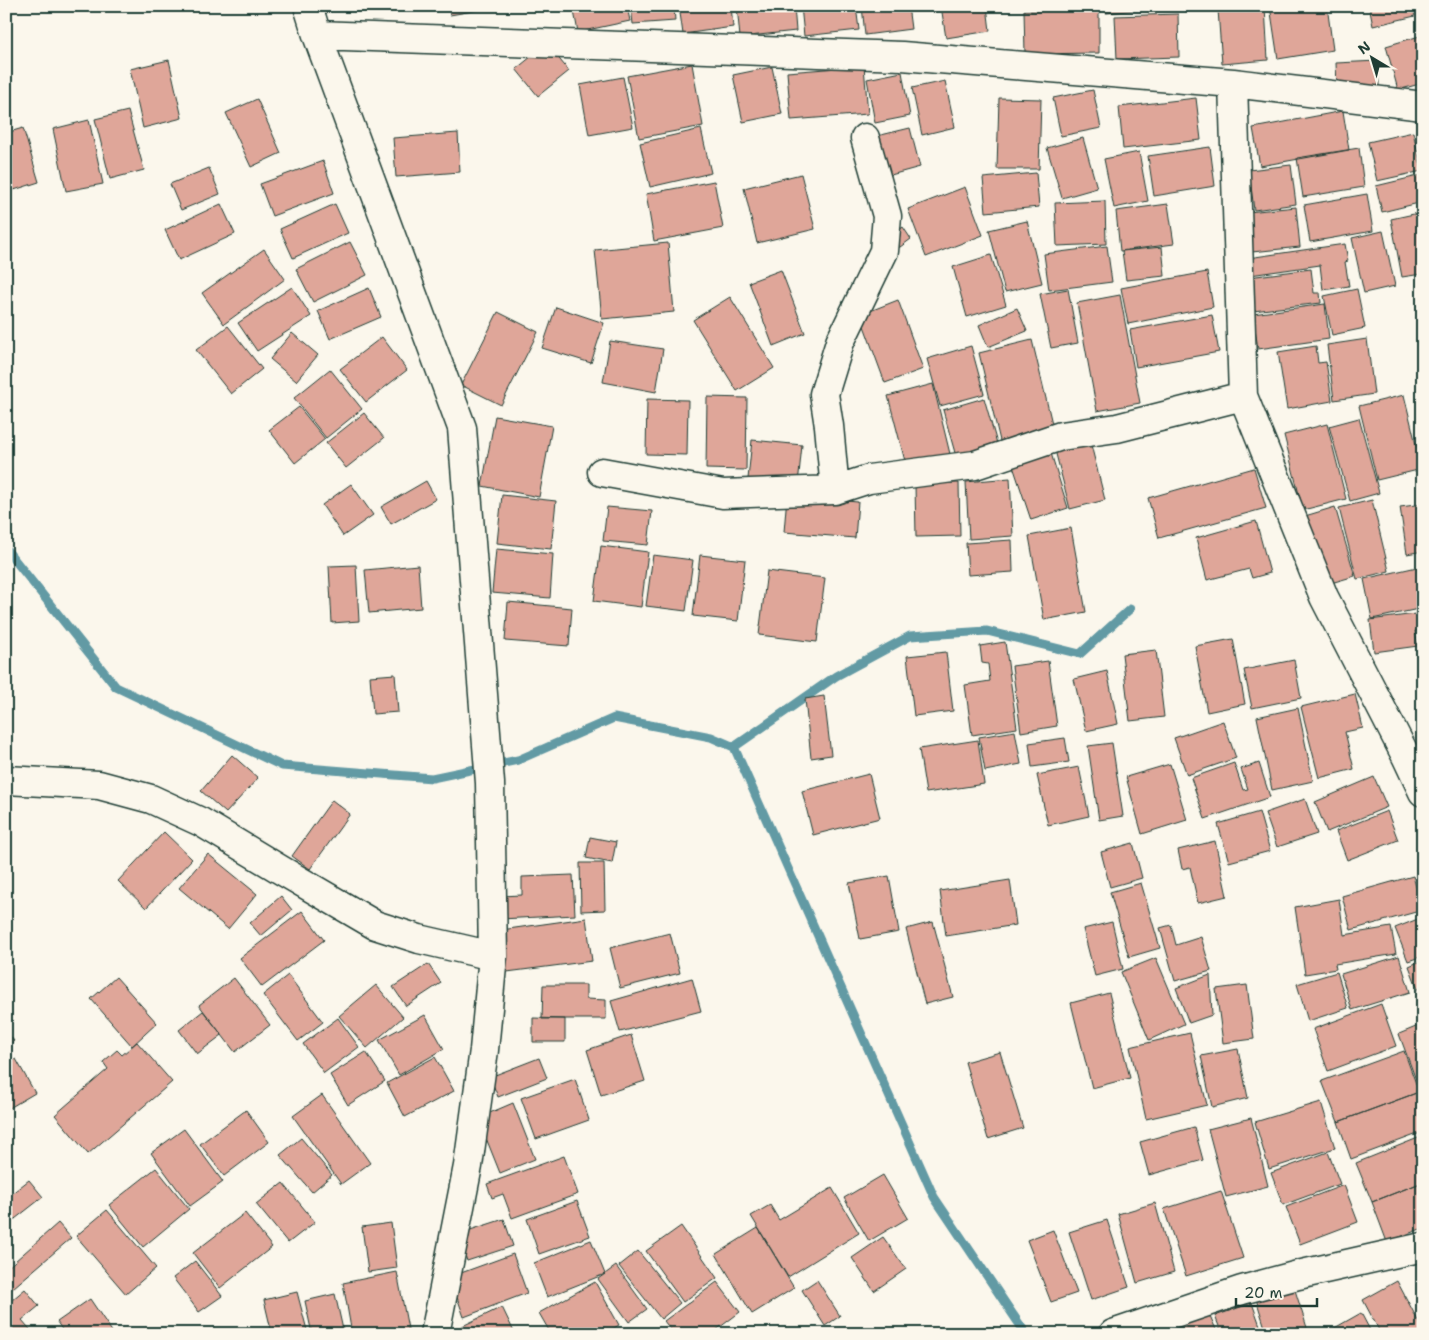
<svg xmlns="http://www.w3.org/2000/svg" width="1429" height="1340" viewBox="0 0 1429 1340" font-family="'Shantell Sans',sans-serif">
<style>
.lines{fill:none;stroke-linecap:round;stroke-linejoin:round}
.stream{stroke:#629aa4;stroke-width:9}
.building{fill:#dfa699;stroke:#1f3d34}
.minor-casing{stroke:#1f3d34;stroke-width:31}
.minor{stroke:#fbf7ec;stroke-width:28}
</style>
<rect width="100%" height="100%" fill="#fbf7ec"/>
<filter id="ink" filterUnits="userSpaceOnUse"><feTurbulence type="fractalNoise" baseFrequency=".02" numOctaves="2"/><feDisplacementMap in="SourceGraphic" scale="10" xChannelSelector="R" yChannelSelector="G"/><feConvolveMatrix kernelMatrix="1 2 1 2 8 2 1 2 1" color-interpolation-filters="sRGB"/></filter>
<g filter="url(#ink)">
<g class="lines">
<!-- stream -->
<path class="stream" d="M6,549L116,687L282,766L432,778L518,760L614,718L711,737L734,747L934,1197L1026,1334
M734,747L836,676L910,636L987,631L1080,654L1130,609"/>
</g>
<!-- building -->
<path class="building" d="M448,6H502L450,15Z
M573,6H627L630,21L578,32Z
M631,6H674L675,21L633,24Z
M679,6H731L733,27L683,34Z
M737,6H794L796,31L740,37Z
M801,6H856L859,30L804,36Z
M862,6H908L911,29L865,35Z
M941,6H987L990,31L946,38Z
M1105,6H1169V7L1106,13Z
M1173,6H1204L1173,10Z
M1270,6H1327L1333,50L1278,59Z
M1369,6H1413L1415,16L1373,26Z
M1265,7L1268,60L1222,64L1218,10Z
M1099,9V53L1025,54L1024,10Z
M1178,14L1179,57L1117,59L1115,16Z
M1423,35V83L1398,90L1386,46Z
M547,44L569,71L538,96L516,69Z
M169,60L182,118L143,128L130,69Z
M1378,61L1379,86L1337,87L1336,63Z
M692,64L703,126L639,138L627,76Z
M864,66L868,114L791,120L787,72Z
M772,67L782,114L743,122L733,75Z
M902,72L910,116L875,123L867,79Z
M623,77L633,127L589,135L580,85Z
M945,81L955,127L922,135L912,88Z
M1093,90L1101,128L1061,136L1053,98Z
M999,98L1041,99L1039,169H997Z
M1196,98L1201,140L1123,149L1119,107Z
M257,99L281,153L251,167L226,113Z
M128,111L144,170L110,179L95,119Z
M1343,111L1349,150L1260,166L1253,128Z
M89,120L103,184L66,191L53,129Z
M23,128L39,182L14,190L6,166V133Z
M910,128L920,167L887,176L877,136Z
M701,129L711,173L650,187L640,143Z
M1413,132L1422,171L1377,181L1368,142Z
M458,133L460,172L396,177L393,138Z
M1083,138L1097,188L1062,198L1047,148Z
M1210,147L1215,186L1154,196L1148,156Z
M1359,148L1364,187L1303,197L1297,158Z
M1139,152L1148,201L1114,208L1104,159Z
M323,161L334,193L272,216L260,184Z
M1291,165L1296,204L1254,210L1249,170Z
M209,168L220,194L181,210L170,184Z
M1036,173L1039,207L986,212L983,178Z
M801,174L815,229L757,243L744,188Z
M1422,175L1423,202L1382,212L1376,186Z
M714,181L723,228L654,241L646,194Z
M965,187L983,235L926,257L908,209Z
M1367,194L1373,231L1310,242L1304,205Z
M1105,201L1106,244L1057,246L1055,203Z
M221,204L235,234L179,260L165,230Z
M335,204L348,233L293,258L280,229Z
M1168,204L1174,244L1120,251L1116,211Z
M1296,207L1300,247L1252,252L1248,212Z
M1423,212V280L1422,274L1402,277L1391,219Z
M1027,221L1042,283L1005,292L989,230Z
M903,227L911,239L896,250L888,238Z
M1383,231L1395,286L1364,293L1352,238Z
M350,242L367,275L313,302L296,269Z
M668,243L674,312L602,319L595,250Z
M1345,244L1348,261L1345,262L1349,286L1323,290L1320,265L1250,275L1248,258Z
M1107,246L1112,282L1049,290L1044,254Z
M1162,247L1165,276L1126,280L1122,251Z
M264,249L285,279L224,324L202,293Z
M991,255L1006,305L967,317L953,267Z
M1311,269L1314,293H1320L1321,303L1253,311L1249,277Z
M781,270L805,333L773,346L749,282Z
M1207,272L1213,307L1128,324L1121,288Z
M292,287L311,316L257,351L238,323Z
M369,288L381,317L330,339L318,311Z
M1068,289L1078,343L1051,348L1040,294Z
M1357,289L1365,328L1332,335L1324,296Z
M1120,295L1140,403L1097,411L1077,303Z
M730,297L774,368L737,391L693,320Z
M898,300L923,369L885,383L860,315Z
M1325,304L1329,339L1258,349L1253,314Z
M556,307L604,323L591,363L542,348Z
M1017,308L1027,331L988,347L979,325Z
M498,312L538,332L501,405L461,385Z
M1212,315L1219,352L1136,367L1130,330Z
M228,326L262,369L231,394L196,350Z
M292,333L318,355L296,381L270,359Z
M382,337L407,370L366,402L340,369Z
M1367,339L1374,394L1334,400L1327,345Z
M1032,340L1054,432L1001,445L979,353Z
M610,341L663,349L656,392L603,382Z
M971,346L984,394L940,406L927,359Z
M1316,346L1318,363L1326,362L1332,401L1287,409L1278,352Z
M330,369L362,409L326,438L294,398Z
M933,384L950,454L906,465L888,396Z
M1404,395L1422,469L1377,480L1359,406Z
M707,397L747,398L746,470L706,469Z
M984,398L998,447L957,460L943,410Z
M647,399L688,400L687,455L646,454Z
M299,407L325,439L295,463L269,430Z
M364,413L384,438L346,468L326,443Z
M495,416L552,426L539,497L482,486Z
M1359,418L1379,493L1350,501L1329,426Z
M1327,424L1346,499L1303,510L1284,435Z
M1089,437L1105,500L1070,509L1054,446Z
M752,440L802,445L798,484L748,479Z
M1050,450L1068,508L1031,520L1012,463Z
M1254,468L1266,508L1159,538L1148,498Z
M1010,478L1013,536L969,539L966,482Z
M426,481L436,499L391,524L381,507Z
M959,483L960,536L916,537L915,484Z
M351,484L373,515L343,536L322,505Z
M502,495L556,501L551,549L497,543Z
M787,496L858,502L855,538L784,532Z
M1372,500L1389,571L1357,579L1339,508Z
M1423,504V551L1407,554L1400,507Z
M607,507L652,511L648,545L603,541Z
M1335,507L1355,576L1324,585L1305,516Z
M1256,521L1270,573L1252,578L1249,569L1207,580L1196,538Z
M1071,528L1086,612L1044,620L1029,536Z
M1012,540L1013,572L968,575L966,543Z
M601,546L648,552L641,607L594,601Z
M496,549L553,554L550,598L492,593Z
M653,555L693,560L686,611L646,606Z
M700,555L745,560L738,621L693,616Z
M356,565L359,621L332,623L329,566Z
M418,565L421,608L369,613L365,570Z
M1417,567L1423,595V608L1372,619L1364,579Z
M767,571L825,578L817,642L759,635Z
M508,602L572,608L569,646L505,641Z
M1423,613V630L1415,631L1418,646L1374,652L1370,620Z
M1233,639L1245,704L1207,712L1195,646Z
M1005,642L1017,728L972,735L965,685L990,681L988,664L982,663L980,646Z
M1423,644V668L1418,645Z
M1156,650L1164,717L1130,721L1122,654Z
M946,652L953,711L914,716L907,656Z
M1294,660L1301,698L1252,708L1244,670Z
M1048,661L1057,726L1021,732L1012,666Z
M1107,671L1118,724L1086,731L1074,679Z
M395,674L398,712L373,714L370,676Z
M1355,694L1363,728L1345,732L1354,769L1319,778L1301,707Z
M824,696L831,755L811,758L805,699Z
M1298,708L1313,781L1272,790L1257,717Z
M1223,721L1236,758L1187,775L1174,738Z
M1015,731L1021,764L985,771L979,737Z
M1065,738L1069,762L1032,767L1029,743Z
M978,740L984,784L926,793L919,749Z
M1112,743L1123,816L1099,820L1088,746Z
M232,755L258,778L226,813L201,791Z
M1234,763L1243,790L1248,789L1241,769L1259,763L1270,797L1205,819L1191,778Z
M1170,764L1187,820L1142,834L1126,777Z
M1079,767L1089,816L1048,825L1037,775Z
M869,774L880,818L813,835L802,791Z
M1374,777L1387,807L1327,832L1315,802Z
M1305,799L1317,834L1277,847L1265,813Z
M332,800L350,814L310,869L292,856Z
M1387,811L1398,840L1347,860L1336,831Z
M1259,812L1270,851L1229,862L1218,824Z
M164,832L192,859L146,908L118,881Z
M590,837L616,842L612,863L586,858Z
M1215,841L1227,896L1198,903L1190,867L1182,869L1178,850Z
M1133,843L1142,878L1110,887L1101,852Z
M208,854L257,894L228,929L179,888Z
M580,863H604L605,910L581,911Z
M573,875L575,915L501,919L500,896L522,895V877Z
M889,876L899,932L860,939L849,883Z
M1413,876L1418,894L1423,892V910L1351,930L1342,896Z
M1010,880L1016,925L946,936L940,891Z
M1141,883L1160,948L1129,957L1110,892Z
M281,896L292,910L261,936L250,923Z
M1339,899L1344,935L1391,927L1396,954L1335,964L1336,969L1305,974L1295,907Z
M302,911L324,940L262,987L240,958Z
M1423,917V956L1408,961L1395,928Z
M586,918L592,961L507,972L501,930Z
M933,922L953,997L925,1004L906,929Z
M1112,922L1123,969L1095,976L1083,929Z
M1171,925L1176,945L1201,937L1211,971L1175,981L1160,928Z
M670,933L680,973L620,988L610,948Z
M1399,956L1410,992L1352,1010L1341,974Z
M1156,958L1184,1024L1149,1040L1121,972Z
M1423,960V1000H1422L1409,966Z
M428,964L441,983L406,1006L393,987Z
M1337,972L1348,1008L1308,1021L1297,984Z
M288,975L323,1022L298,1041L263,995Z
M1210,975L1212,1015L1189,1023L1176,988Z
M116,977L157,1023L132,1046L91,999Z
M234,978L270,1025L235,1052L199,1005Z
M692,978L701,1011L620,1032L611,1001Z
M376,985L403,1017L367,1048L339,1016Z
M543,985H586V999L606,1000V1019H542Z
M1247,985L1254,1039L1223,1043L1216,989Z
M1109,993L1130,1078L1092,1088L1071,1003Z
M1381,1004L1396,1046L1328,1071L1313,1029Z
M203,1011L222,1035L197,1054L179,1030Z
M425,1015L444,1049L399,1075L379,1040Z
M338,1018L359,1047L324,1073L303,1044Z
M533,1018L565,1019V1042H533Z
M1423,1024V1096H1422L1399,1034Z
M6,1031L14,1041L6,1047Z
M1190,1033L1207,1105L1146,1119L1130,1047Z
M631,1035L645,1081L601,1095L587,1050Z
M137,1042L172,1082L88,1154L55,1115L108,1069L103,1062L117,1050L122,1055Z
M1238,1049L1248,1098L1212,1107L1201,1056Z
M1404,1051L1419,1092L1338,1122L1322,1081Z
M366,1052L385,1081L348,1105L330,1075Z
M1000,1052L1023,1128L988,1139L965,1062Z
M435,1057L454,1091L405,1117L387,1083Z
M539,1058L547,1078L498,1097L490,1077Z
M16,1059L35,1093L6,1110V1065Z
M575,1079L589,1120L536,1139L521,1098Z
M1419,1092L1423,1103V1132L1351,1159L1338,1122Z
M322,1095L370,1163L341,1184L293,1116Z
M1321,1102L1335,1148L1269,1169L1255,1122Z
M513,1103L535,1159L500,1173L478,1118Z
M246,1110L269,1142L224,1176L200,1144Z
M1251,1118L1268,1186L1226,1197L1208,1129Z
M1194,1127L1203,1160L1149,1175L1140,1142Z
M184,1129L223,1182L190,1206L151,1153Z
M1423,1136V1182L1372,1202L1356,1163Z
M301,1138L332,1175L312,1192L280,1155Z
M1328,1152L1340,1184L1283,1205L1271,1173Z
M564,1156L578,1194L512,1218L503,1194L492,1198L487,1184Z
M156,1168L189,1209L143,1247L109,1205Z
M883,1175L908,1218L869,1241L844,1198Z
M29,1180L43,1197L6,1226V1198Z
M1423,1182V1228L1387,1242L1372,1202Z
M283,1183L315,1222L288,1243L256,1204Z
M1344,1185L1358,1222L1300,1244L1286,1207Z
M832,1188L859,1233L788,1277L751,1216L770,1205L779,1220Z
M1221,1191L1243,1258L1186,1276L1164,1209Z
M577,1201L590,1236L539,1254L527,1219Z
M1155,1203L1174,1272L1137,1283L1118,1214Z
M107,1210L156,1268L126,1294L76,1236Z
M245,1213L272,1247L220,1288L193,1253Z
M504,1219L513,1246L467,1261L458,1234Z
M1107,1220L1129,1287L1091,1300L1069,1232Z
M58,1223L71,1238L6,1294V1269Z
M391,1223L397,1268L368,1272L362,1227Z
M681,1226L717,1278L683,1302L646,1251Z
M758,1228L794,1288L752,1314L716,1254Z
M1053,1230L1077,1293L1051,1302L1027,1240Z
M883,1237L906,1269L874,1291L852,1258Z
M591,1240L605,1274L547,1297L534,1263Z
M638,1251L680,1303L661,1319L619,1266Z
M513,1254L527,1293L464,1317L450,1277Z
M195,1261L222,1296L199,1312L173,1278Z
M616,1266L647,1309L629,1322L598,1279Z
M397,1272L409,1334H352L343,1283Z
M817,1280L840,1316L825,1326L802,1290Z
M1397,1281L1423,1330V1334H1381L1363,1300Z
M595,1282L619,1325L604,1334H551L539,1313Z
M717,1282L740,1312L711,1334H674L664,1321Z
M1294,1287L1309,1334H1267L1256,1299Z
M25,1289L39,1306L22,1320L34,1334H6V1305Z
M297,1292L308,1334H272L264,1300Z
M335,1294L344,1334H312L305,1301Z
M90,1299L113,1333L65,1334L57,1322Z
M1252,1303L1263,1334H1222L1215,1316Z
M502,1307L515,1334H449L448,1333Z
M1207,1309L1218,1334H1172L1168,1325Z
M1361,1313L1372,1334H1324Z"/>
<g class="lines">
<!-- minor casing -->
<g class="minor-casing">
<path id="minor" d="M308,6L317,35L462,428L490,783L493,956L484,1050L468,1166L435,1334
M317,35L902,56L1233,83L1423,106
M1233,83L1243,396L1324,597L1406,756L1423,792
M602,472L723,494L835,490L869,479L975,465L1061,436L1117,428L1243,396
M835,490L829,426L824,394L840,342L884,251L887,216L865,138
M6,780L99,785L151,799L201,822L281,870L375,925L419,939L493,956
M1113,1334L1242,1290L1298,1275L1423,1247"/>
</g>
<!-- minor -->
<use href="#minor" class="minor"/>
</g>
</g>
<!-- margin -->
<rect width="1429" height="1340" fill="none" stroke="#fbf7ec" stroke-width="25"/>
<rect x="12" y="12" width="1404" height="1315" fill="none" stroke="#1f3d34" stroke-width="2" filter="url(#ink)"/>
<!-- north arrow -->
<g transform="translate(1372 58) rotate(322)" stroke="#fbf7ec" stroke-width="4" paint-order="stroke">
<path d="M0-4L9 19L0 12L-9 19Z" fill="#1f3d34"/>
<text y="-8" font-size="14" font-weight="bold" text-anchor="middle" fill="#1f3d34">N</text>
</g>
<!-- scale -->
<path d="M1236 1298v8h81v-8" fill="none" stroke="#1f3d34" stroke-width="2.5"/>
<text x="1244" y="1298" font-size="15" fill="#1f3d34" stroke="#fbf7ec" stroke-width="4" paint-order="stroke">20 m</text>
</svg>
